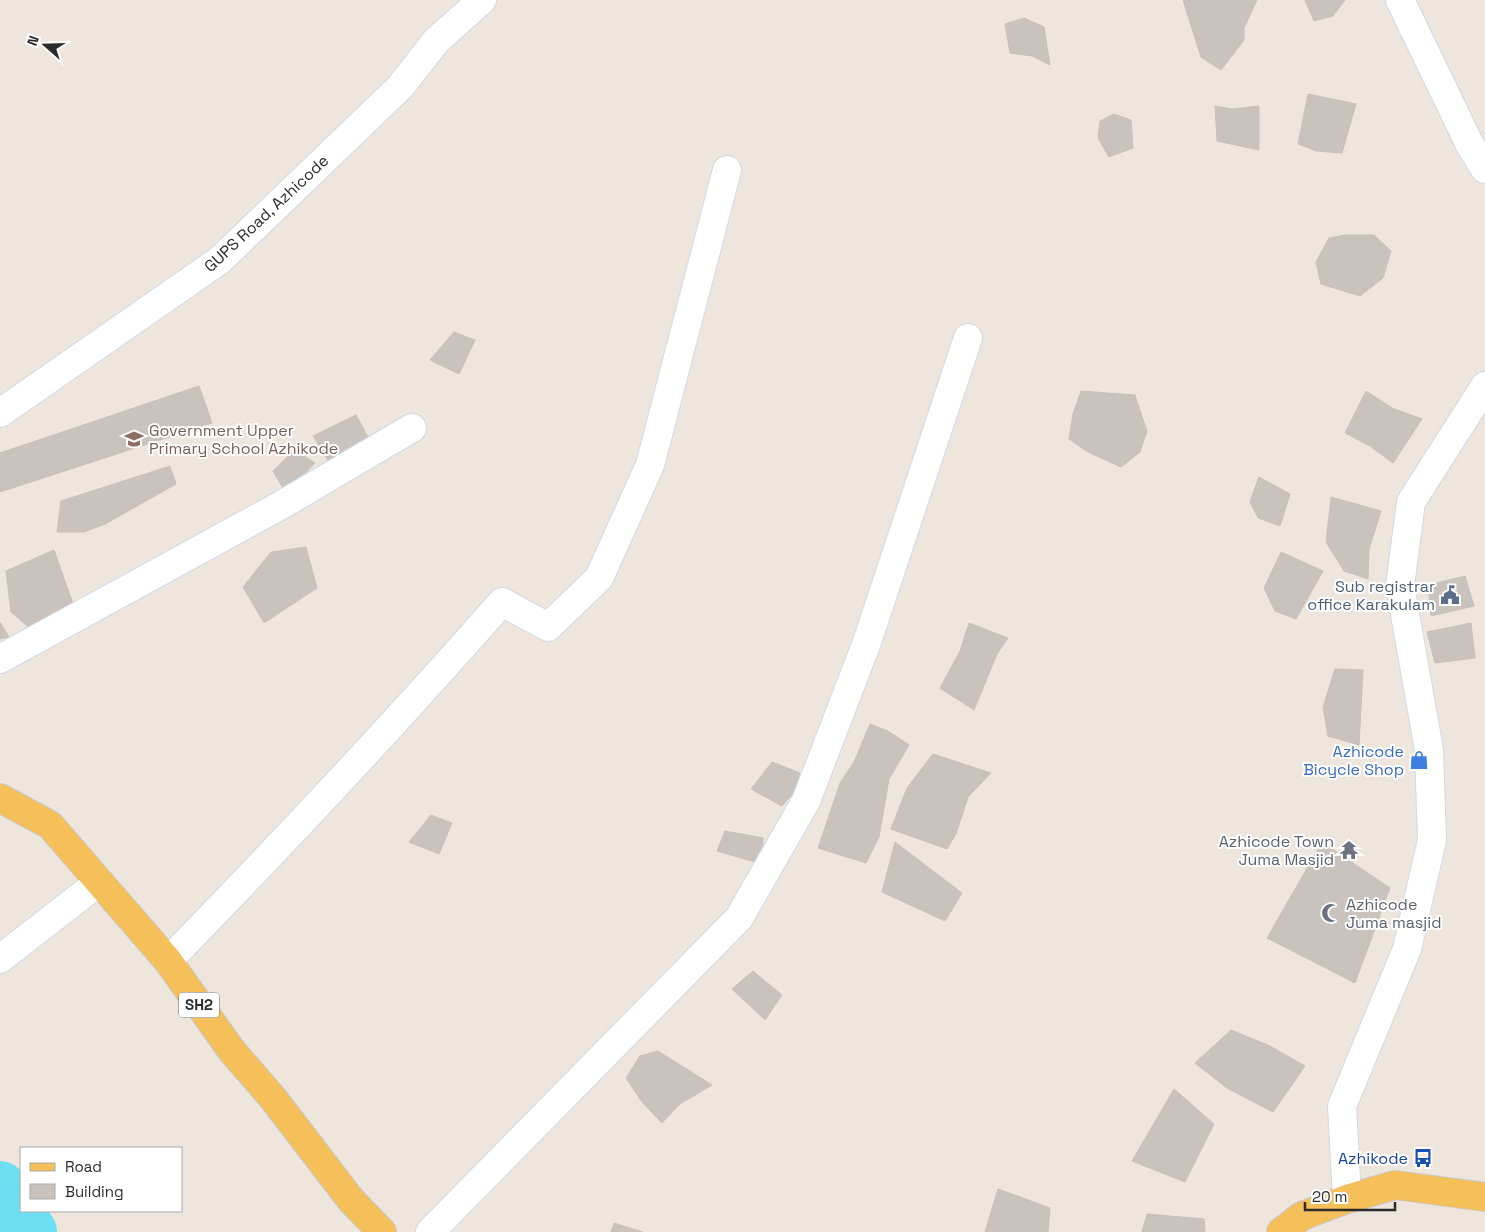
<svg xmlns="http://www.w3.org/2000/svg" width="1485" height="1232" viewBox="0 0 1485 1232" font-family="'Space Grotesk',sans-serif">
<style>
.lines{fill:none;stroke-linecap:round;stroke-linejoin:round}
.river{stroke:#6ddff3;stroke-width:54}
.building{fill:#c9c2bd;stroke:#c9c0b7}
.street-casing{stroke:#d2d8e4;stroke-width:30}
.secondary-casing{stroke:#d2d8e4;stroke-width:30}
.primary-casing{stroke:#c8c8c8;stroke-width:30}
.street{stroke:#fff;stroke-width:28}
.secondary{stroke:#fff;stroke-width:28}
.primary{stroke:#f5bf5a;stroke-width:28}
.labels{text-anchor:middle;stroke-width:4;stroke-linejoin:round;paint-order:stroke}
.shield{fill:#fff;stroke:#6b6b6b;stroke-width:1}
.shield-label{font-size:15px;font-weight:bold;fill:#2b2b2b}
.street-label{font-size:16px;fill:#2b2b2b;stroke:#fff}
.education-label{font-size:16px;fill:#785e54;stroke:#fff;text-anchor:start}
.service-label{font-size:16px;fill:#4e5e75;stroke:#fff;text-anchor:end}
.shop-label{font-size:16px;fill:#366cbe;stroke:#fff;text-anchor:end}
.worship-label{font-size:16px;fill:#5b616d;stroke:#fff;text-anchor:end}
.transit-label{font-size:16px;fill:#164399;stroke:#fff;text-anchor:end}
</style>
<rect width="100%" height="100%" fill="#eee5dd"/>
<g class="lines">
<!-- river -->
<path class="river" d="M0,1188L30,1232"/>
</g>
<!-- building -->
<path class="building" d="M1183,0H1246L1248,4L1247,0H1257L1244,28V40L1221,70L1201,57Z
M1305,0H1345L1333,16L1314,21Z
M1024,18L1044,27L1050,65L1032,56L1010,53L1005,24Z
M1308,94L1356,104L1342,153L1316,151L1298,144Z
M1215,106L1232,109L1259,106V150L1217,141Z
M1114,114L1131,120L1133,148L1109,157L1098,138L1100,121Z
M1345,235H1374L1391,251L1383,278L1360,296L1321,284L1316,262L1329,238Z
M454,332L475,340L459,374L430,360Z
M199,386L212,423L0,492V453Z
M1081,391L1135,395L1147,431L1140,452L1121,467L1088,452L1069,439L1073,414Z
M1366,391L1392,408L1422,419L1393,463L1370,446L1345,433Z
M356,415L368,437L334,470L313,436Z
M294,450L315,463L286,493L273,471Z
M170,466L176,484L105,524L84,532H57L61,501Z
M1259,477L1290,494L1280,526L1258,518L1250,502Z
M1331,497L1381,511L1369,549L1368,579L1344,571L1326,542Z
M306,547L317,588L264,623L243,587L271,552Z
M54,550L73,604L32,630L11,612L6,571Z
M1281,552L1323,571L1296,619L1275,611L1264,588Z
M1465,576L1474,606L1431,616L1428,585Z
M0,622L9,637L0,639Z
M969,623L1008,638L997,654L974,710L940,688L960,651Z
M1471,623L1475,658L1435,663L1427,632Z
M1335,669L1363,670L1359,745L1328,736L1323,707Z
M870,724L888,731L909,745L889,779L879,837L866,863L818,848L840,783L854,762Z
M933,754L991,773L968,797L956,834L947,849L891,829L907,788Z
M772,762L800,773L794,792L782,806L751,789Z
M431,815L452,823L439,854L409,842Z
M725,831L763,838L762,864L717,851Z
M895,842L962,893L945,921L882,892Z
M1322,842L1390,888L1355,983L1267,938Z
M753,971L782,995L765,1020L732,989Z
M1231,1030L1270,1046L1305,1066L1273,1112L1227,1088L1195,1063Z
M658,1051L712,1085L680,1104L662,1123L642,1102L626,1078L640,1056Z
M1174,1089L1214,1124L1185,1182L1132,1161Z
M998,1189L1050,1208L1048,1232H985Z
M1147,1214L1204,1219L1205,1232H1142Z
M614,1223L643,1232H611Z"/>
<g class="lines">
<!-- street casing -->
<g class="street-casing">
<path id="street" d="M0,413L220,260L400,87L436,41L482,0
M0,659L283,504L412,428
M0,959L99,882
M168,961C282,844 394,725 502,602L548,627L599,578L650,465L727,170
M430,1232L739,918L806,801L867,642L968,338"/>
</g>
<!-- secondary casing -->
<g class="secondary-casing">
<path id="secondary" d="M1400,0L1470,145L1485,169
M1347,1199L1342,1106L1407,949L1432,840L1429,750L1400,586L1411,502L1485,386"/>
</g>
<!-- primary casing -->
<g class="primary-casing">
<path id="primary" d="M0,798L50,825L168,961L232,1051L272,1097L351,1200L382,1232
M1281,1232L1302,1216L1347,1199L1395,1185L1485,1197"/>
</g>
<!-- street -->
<use href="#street" class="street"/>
<!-- secondary -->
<use href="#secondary" class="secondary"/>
<!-- primary -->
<use href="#primary" class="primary"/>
</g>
<!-- icons -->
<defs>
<g id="school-bare" transform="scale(1.5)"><path d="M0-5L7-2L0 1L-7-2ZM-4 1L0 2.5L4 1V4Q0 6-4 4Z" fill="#8d6e63" stroke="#fff" stroke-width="2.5" paint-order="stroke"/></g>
<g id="civic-bare" transform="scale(1.5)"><path d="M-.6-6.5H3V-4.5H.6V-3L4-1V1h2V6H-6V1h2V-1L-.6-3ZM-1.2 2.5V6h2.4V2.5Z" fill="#5c6f8a" stroke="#fff" stroke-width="2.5" paint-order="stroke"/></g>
<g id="shop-bare" transform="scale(1.5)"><path d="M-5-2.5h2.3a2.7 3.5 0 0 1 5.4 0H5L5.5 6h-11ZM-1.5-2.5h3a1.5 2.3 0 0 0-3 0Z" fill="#3f7fe0" stroke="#fff" stroke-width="2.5" paint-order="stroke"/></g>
<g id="temple-bare" transform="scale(1.5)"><path d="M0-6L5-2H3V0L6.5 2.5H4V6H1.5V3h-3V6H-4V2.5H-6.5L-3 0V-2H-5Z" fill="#6b7280" stroke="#fff" stroke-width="2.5" paint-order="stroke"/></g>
<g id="mosque-bare" transform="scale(1.5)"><path d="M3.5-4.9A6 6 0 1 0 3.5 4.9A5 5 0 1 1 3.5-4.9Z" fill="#6b7280" stroke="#fff" stroke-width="2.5" paint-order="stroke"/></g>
<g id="bus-bare" transform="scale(1.5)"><path d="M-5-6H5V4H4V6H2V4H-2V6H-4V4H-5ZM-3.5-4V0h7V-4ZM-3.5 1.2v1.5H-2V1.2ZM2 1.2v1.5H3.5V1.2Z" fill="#1a4fb4" stroke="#fff" stroke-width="2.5" paint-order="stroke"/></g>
</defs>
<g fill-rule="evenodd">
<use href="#school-bare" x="134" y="439"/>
<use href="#civic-bare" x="1450" y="595"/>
<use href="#shop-bare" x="1419" y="760"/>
<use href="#temple-bare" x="1349" y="850"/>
<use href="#mosque-bare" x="1331" y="913"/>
<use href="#bus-bare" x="1423" y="1158"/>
</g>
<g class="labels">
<!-- shield labels -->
<rect class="shield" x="179" y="992.5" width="40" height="25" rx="4"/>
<g class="shield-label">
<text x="199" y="1010">SH2</text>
</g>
<!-- street labels -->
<g class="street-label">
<text transform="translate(266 213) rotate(-43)" y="6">GUPS Road, Azhicode</text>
</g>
<!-- education labels -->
<g class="education-label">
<text x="149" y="436">Government Upper<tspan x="149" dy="18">Primary School Azhikode</tspan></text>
</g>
<!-- service labels -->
<g class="service-label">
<text x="1435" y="592">Sub registrar<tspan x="1435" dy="18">office Karakulam</tspan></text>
</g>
<!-- shop labels -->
<g class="shop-label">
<text x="1404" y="757">Azhicode<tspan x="1404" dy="18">Bicycle Shop</tspan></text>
</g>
<!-- worship labels -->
<g class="worship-label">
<text x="1334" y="847">Azhicode Town<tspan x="1334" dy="18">Juma Masjid</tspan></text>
<text x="1346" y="910" text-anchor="start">Azhicode<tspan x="1346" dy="18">Juma masjid</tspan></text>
</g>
<!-- transit labels -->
<g class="transit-label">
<text x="1408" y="1164">Azhikode</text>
</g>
</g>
<!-- legend -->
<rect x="20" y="1147" width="162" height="65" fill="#ffffff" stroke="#aaaaaa"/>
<rect x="30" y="1163" width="25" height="8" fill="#f5bf5a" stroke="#aaaaaa"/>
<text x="65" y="1172" font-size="15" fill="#2b2b2b">Road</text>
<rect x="30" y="1184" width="25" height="15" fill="#c9c2bd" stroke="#aaaaaa"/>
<text x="65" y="1197" font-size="15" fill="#2b2b2b">Building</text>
<!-- north arrow -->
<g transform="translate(45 45) rotate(290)" stroke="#ffffff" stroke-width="4" paint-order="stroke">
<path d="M0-4L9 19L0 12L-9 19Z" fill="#2b2b2b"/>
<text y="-8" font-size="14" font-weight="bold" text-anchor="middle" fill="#2b2b2b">N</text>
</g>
<!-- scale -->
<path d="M1305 1202v8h90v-8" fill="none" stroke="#2b2b2b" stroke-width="2.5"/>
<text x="1312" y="1202" font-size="15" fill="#2b2b2b" stroke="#ffffff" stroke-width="4" paint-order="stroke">20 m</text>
</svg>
